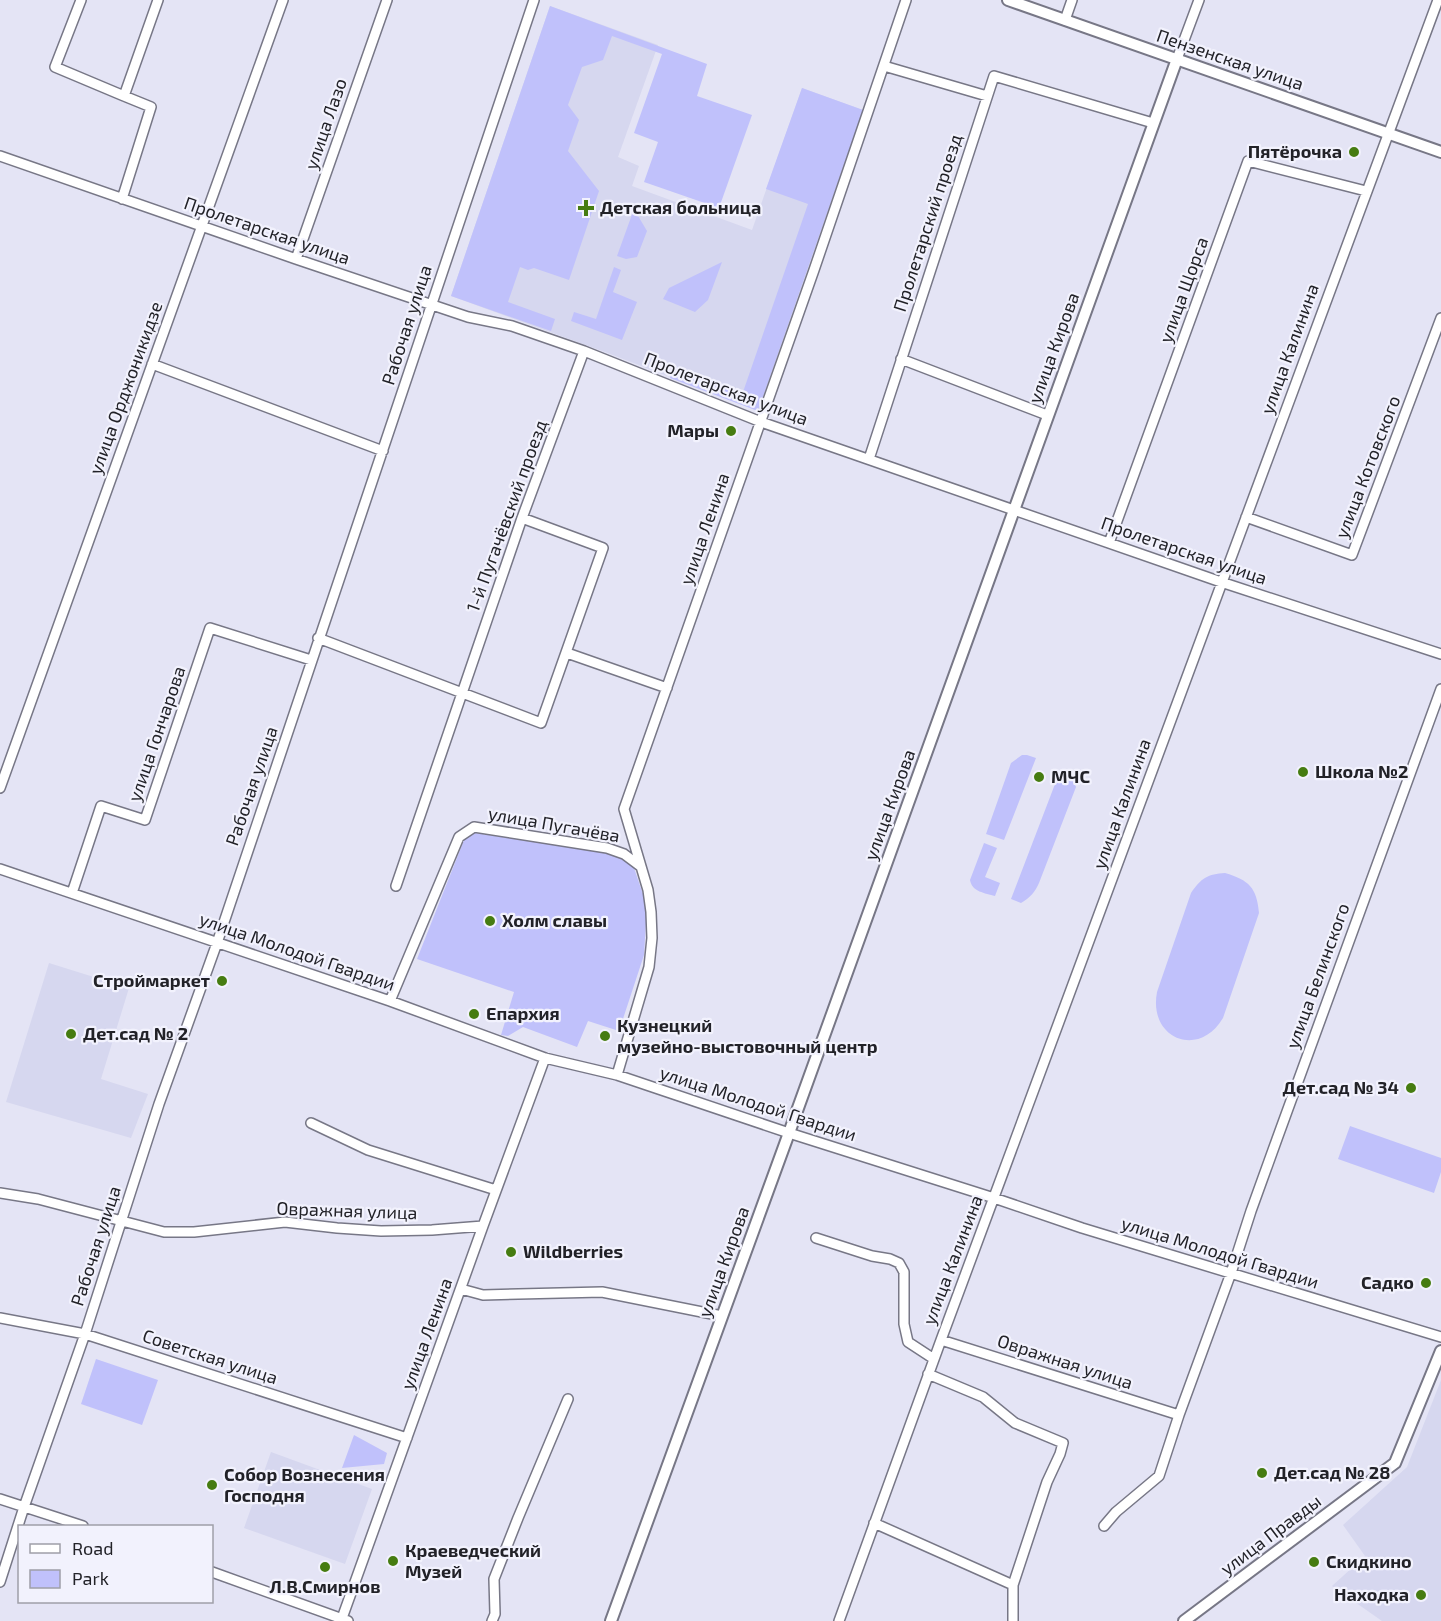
<svg xmlns="http://www.w3.org/2000/svg" width="1441" height="1621" viewBox="0 0 1441 1621" font-family="'Exo 2',sans-serif">
<style>
.built{fill:#d6d7ef}
.green{fill:#c0c1fb}
.lines{fill:none;stroke-linecap:round;stroke-linejoin:round}
.minor-casing{stroke:#777786;stroke-width:12}
.tertiary-casing{stroke:#777786;stroke-width:14}
.minor{stroke:#fff;stroke-width:9}
.tertiary{stroke:#fff;stroke-width:10}
.poi-dot{fill:#467c11;stroke:#f2f2fd;stroke-width:2}
.labels{text-anchor:middle;stroke-width:4.5;stroke-linejoin:round;paint-order:stroke}
.street-label{font-size:18px;fill:#222228;stroke:#f2f2fd}
.poi-label{font-size:18px;font-weight:bold;fill:#222228;stroke:#f2f2fd;text-anchor:start}
</style>
<rect width="100%" height="100%" fill="#e4e4f5"/>
<!-- built -->
<path class="built" d="M550,6L658,45L618,157L639,166L632,186L752,230L802,88L863,110L758,411L605,352L451,296Z
M49,963L129,988L101,1079L148,1094L131,1138L6,1102Z
M1441,1380V1621H1382L1332,1586L1365,1556L1343,1525L1407,1467Z
M271,1452L372,1489L345,1564L244,1528Z"/>
<!-- green -->
<path class="green" d="M550,6L707,64L697,96L752,115L719,208L644,182L658,142L634,133L662,54L612,36L603,60L582,67L568,105L579,120L568,151L599,191L569,280L534,268L528,270L520,267L508,302L555,319L551,331L451,296Z
M802,88L863,110L758,411L670,378L674,366L743,392L808,204L766,189Z
M634,209L647,231L637,257L626,259L617,256Z
M722,262L708,300L695,312L663,299L669,288Z
M614,267L621,270L613,292L637,302L622,340L571,321L574,312L596,319Z
M1022,755H1027L1036,758L1004,840L986,834L1011,763Z
M1060,771C1068,774 1074,779 1076,787L1039,883C1035,892 1030,898 1021,903L1011,899Z
M475,833L602,852L623,859L634,868L647,906L644,955L619,1031L588,1021L577,1047L523,1027L508,1036L501,1035L514,992L417,959L464,840Z
M984,843L997,848L985,877L1000,883L995,896C985,893 972,892 970,880Z
M1225,873C1249,880 1257,888 1259,913L1223,1018C1199,1059 1148,1039 1157,992L1191,893C1201,878 1208,874 1225,873Z
M1350,1126L1441,1158V1172L1434,1193L1338,1159Z
M96,1359L158,1380L142,1425L81,1404Z
M354,1435L387,1453L384,1464L342,1468Z"/>
<g class="lines">
<!-- minor casing -->
<g class="minor-casing">
<path id="minor" d="M81,0L55,67L124,96L158,0
M1065,20L1072,0
M1177,59L1199,0
M884,66L987,96
M0,156L296,259L468,317L512,326L584,351L761,422L1221,582L1441,654
M122,199L151,107L124,96
M296,259L387,0
M901,359L1047,415
M152,364L383,451
M869,459L994,76L1153,123
M1246,517L1352,555L1441,318
M1109,543L1248,161L1366,191
M318,638L541,723L603,548L522,518
M567,653L667,688
M0,788C94,525 190,263 283,0
M0,869L390,1001L545,1058L617,1075L789,1133L994,1198L1082,1228L1441,1337
M396,886L522,518L584,351
M72,893L101,806L145,820L210,628L311,660
M390,1001L459,837L474,827L607,848L624,854L640,866
M617,1075L649,967L652,938L651,912L648,890L624,809L814,270L906,0
M311,1123L368,1150L496,1190
M0,1193L38,1199L164,1232H194L285,1222L337,1228L381,1231L432,1230L483,1226
M816,1238L872,1256L890,1259L899,1263L904,1272V1324L908,1342L934,1359
M461,1289L483,1295L602,1292L722,1316
M0,1318L85,1334L407,1438
M941,1340L1179,1415
M928,1374L983,1397L1015,1423L1063,1443L1060,1454L1047,1482L1013,1585V1621
M0,1499L83,1526
M874,1523L1013,1585
M1104,1526L1116,1512L1159,1476L1179,1415L1231,1273L1251,1211L1277,1139L1441,689
M212,1572L348,1621
M0,1582L24,1507L85,1334L159,1104L217,943L534,0
M341,1621L483,1226L545,1058
M492,1621L495,1614L494,1579L518,1518L568,1399
M839,1621L941,1340L1438,0"/>
</g>
<!-- tertiary casing -->
<g class="tertiary-casing">
<path id="tertiary" d="M1008,0L1441,152
M611,1621L789,1133L1177,59
M1184,1621L1395,1463L1441,1351"/>
</g>
<!-- minor -->
<use href="#minor" class="minor"/>
<!-- tertiary -->
<use href="#tertiary" class="tertiary"/>
</g>
<!-- markers -->
<g class="poi-dot">
<circle cx="1354" cy="152" r="6"/>
<path d="M583 199h6v6h6v6h-6v6h-6v-6h-6v-6h6z"/>
<circle cx="731" cy="431" r="6"/>
<circle cx="1303" cy="772" r="6"/>
<circle cx="1039" cy="777" r="6"/>
<circle cx="490" cy="921" r="6"/>
<circle cx="222" cy="981" r="6"/>
<circle cx="474" cy="1014" r="6"/>
<circle cx="71" cy="1034" r="6"/>
<circle cx="605" cy="1036" r="6"/>
<circle cx="1411" cy="1088" r="6"/>
<circle cx="511" cy="1252" r="6"/>
<circle cx="1426" cy="1283" r="6"/>
<circle cx="1262" cy="1473" r="6"/>
<circle cx="212" cy="1485" r="6"/>
<circle cx="393" cy="1561" r="6"/>
<circle cx="1314" cy="1562" r="6"/>
<circle cx="325" cy="1567" r="6"/>
<circle cx="1421" cy="1595" r="6"/>
</g>
<g class="labels">
<!-- street labels -->
<g class="street-label">
<text transform="translate(1230 60) rotate(19)" y="6">Пензенская улица</text>
<text transform="translate(326 124) rotate(-71)" y="6">улица Лазо</text>
<text transform="translate(928 223) rotate(-72)" y="6">Пролетарский проезд</text>
<text transform="translate(267 231) rotate(19)" y="6">Пролетарская улица</text>
<text transform="translate(1184 290) rotate(-70)" y="6">улица Щорса</text>
<text transform="translate(407 325) rotate(-72)" y="6">Рабочая улица</text>
<text transform="translate(1054 348) rotate(-70)" y="6">улица Кирова</text>
<text transform="translate(1290 349) rotate(-70)" y="6">улица Калинина</text>
<text transform="translate(126 388) rotate(-70)" y="6">улица Орджоникидзе</text>
<text transform="translate(726 389) rotate(21)" y="6">Пролетарская улица</text>
<text transform="translate(1368 467) rotate(-69)" y="6">улица Котовского</text>
<text transform="translate(507 516) rotate(-70)" y="6">1-й Пугачёвский проезд</text>
<text transform="translate(705 529) rotate(-71)" y="6">улица Ленина</text>
<text transform="translate(1184 551) rotate(19)" y="6">Пролетарская улица</text>
<text transform="translate(157 734) rotate(-71)" y="6">улица Гончарова</text>
<text transform="translate(252 786) rotate(-71)" y="6">Рабочая улица</text>
<text transform="translate(1122 804) rotate(-70)" y="6">улица Калинина</text>
<text transform="translate(890 805) rotate(-70)" y="6">улица Кирова</text>
<text transform="translate(554 825) rotate(10)" y="6">улица Пугачёва</text>
<text transform="translate(297 952) rotate(19)" y="6">улица Молодой Гвардии</text>
<text transform="translate(1318 976) rotate(-70)" y="6">улица Белинского</text>
<text transform="translate(758 1104) rotate(18)" y="6">улица Молодой Гвардии</text>
<text transform="translate(347 1211) rotate(2)" y="6">Овражная улица</text>
<text transform="translate(96 1246) rotate(-72)" y="6">Рабочая улица</text>
<text transform="translate(1220 1253) rotate(17)" y="6">улица Молодой Гвардии</text>
<text transform="translate(953 1260) rotate(-69)" y="6">улица Калинина</text>
<text transform="translate(724 1262) rotate(-70)" y="6">улица Кирова</text>
<text transform="translate(427 1334) rotate(-70)" y="6">улица Ленина</text>
<text transform="translate(210 1357) rotate(18)" y="6">Советская улица</text>
<text transform="translate(1065 1362) rotate(18)" y="6">Овражная улица</text>
<text transform="translate(1271 1535) rotate(-37)" y="6">улица Правды</text>
</g>
<!-- poi labels -->
<g class="poi-label">
<text x="1342" y="158" text-anchor="end">Пятёрочка</text>
<text x="600" y="214">Детская больница</text>
<text x="719" y="437" text-anchor="end">Мары</text>
<text x="1315" y="778">Школа №2</text>
<text x="1051" y="783">МЧС</text>
<text x="502" y="927">Холм славы</text>
<text x="210" y="987" text-anchor="end">Строймаркет</text>
<text x="486" y="1020">Епархия</text>
<text x="617" y="1032">Кузнецкий<tspan x="617" dy="21">музейно-выстовочный центр</tspan></text>
<text x="83" y="1040">Дет.сад № 2</text>
<text x="1399" y="1094" text-anchor="end">Дет.сад № 34</text>
<text x="523" y="1258">Wildberries</text>
<text x="1414" y="1289" text-anchor="end">Садко</text>
<text x="1274" y="1479">Дет.сад № 28</text>
<text x="224" y="1481">Собор Вознесения<tspan x="224" dy="21">Господня</tspan></text>
<text x="405" y="1557">Краеведческий<tspan x="405" dy="21">Музей</tspan></text>
<text x="1326" y="1568">Скидкино</text>
<text x="325" y="1593" text-anchor="middle">Л.В.Смирнов</text>
<text x="1409" y="1601" text-anchor="end">Находка</text>
</g>
</g>
<!-- legend -->
<rect x="18" y="1525" width="195" height="78" fill="#f2f2fd" stroke="#9f9fa8" stroke-width="1.5"/>
<rect x="30" y="1544" width="30" height="9" fill="#ffffff" stroke="#9f9fa8" stroke-width="1.5"/>
<text x="72" y="1555" font-size="18" fill="#222228">Road</text>
<rect x="30" y="1570" width="30" height="18" fill="#c0c1fb" stroke="#9f9fa8" stroke-width="1.5"/>
<text x="72" y="1585" font-size="18" fill="#222228">Park</text>
</svg>
